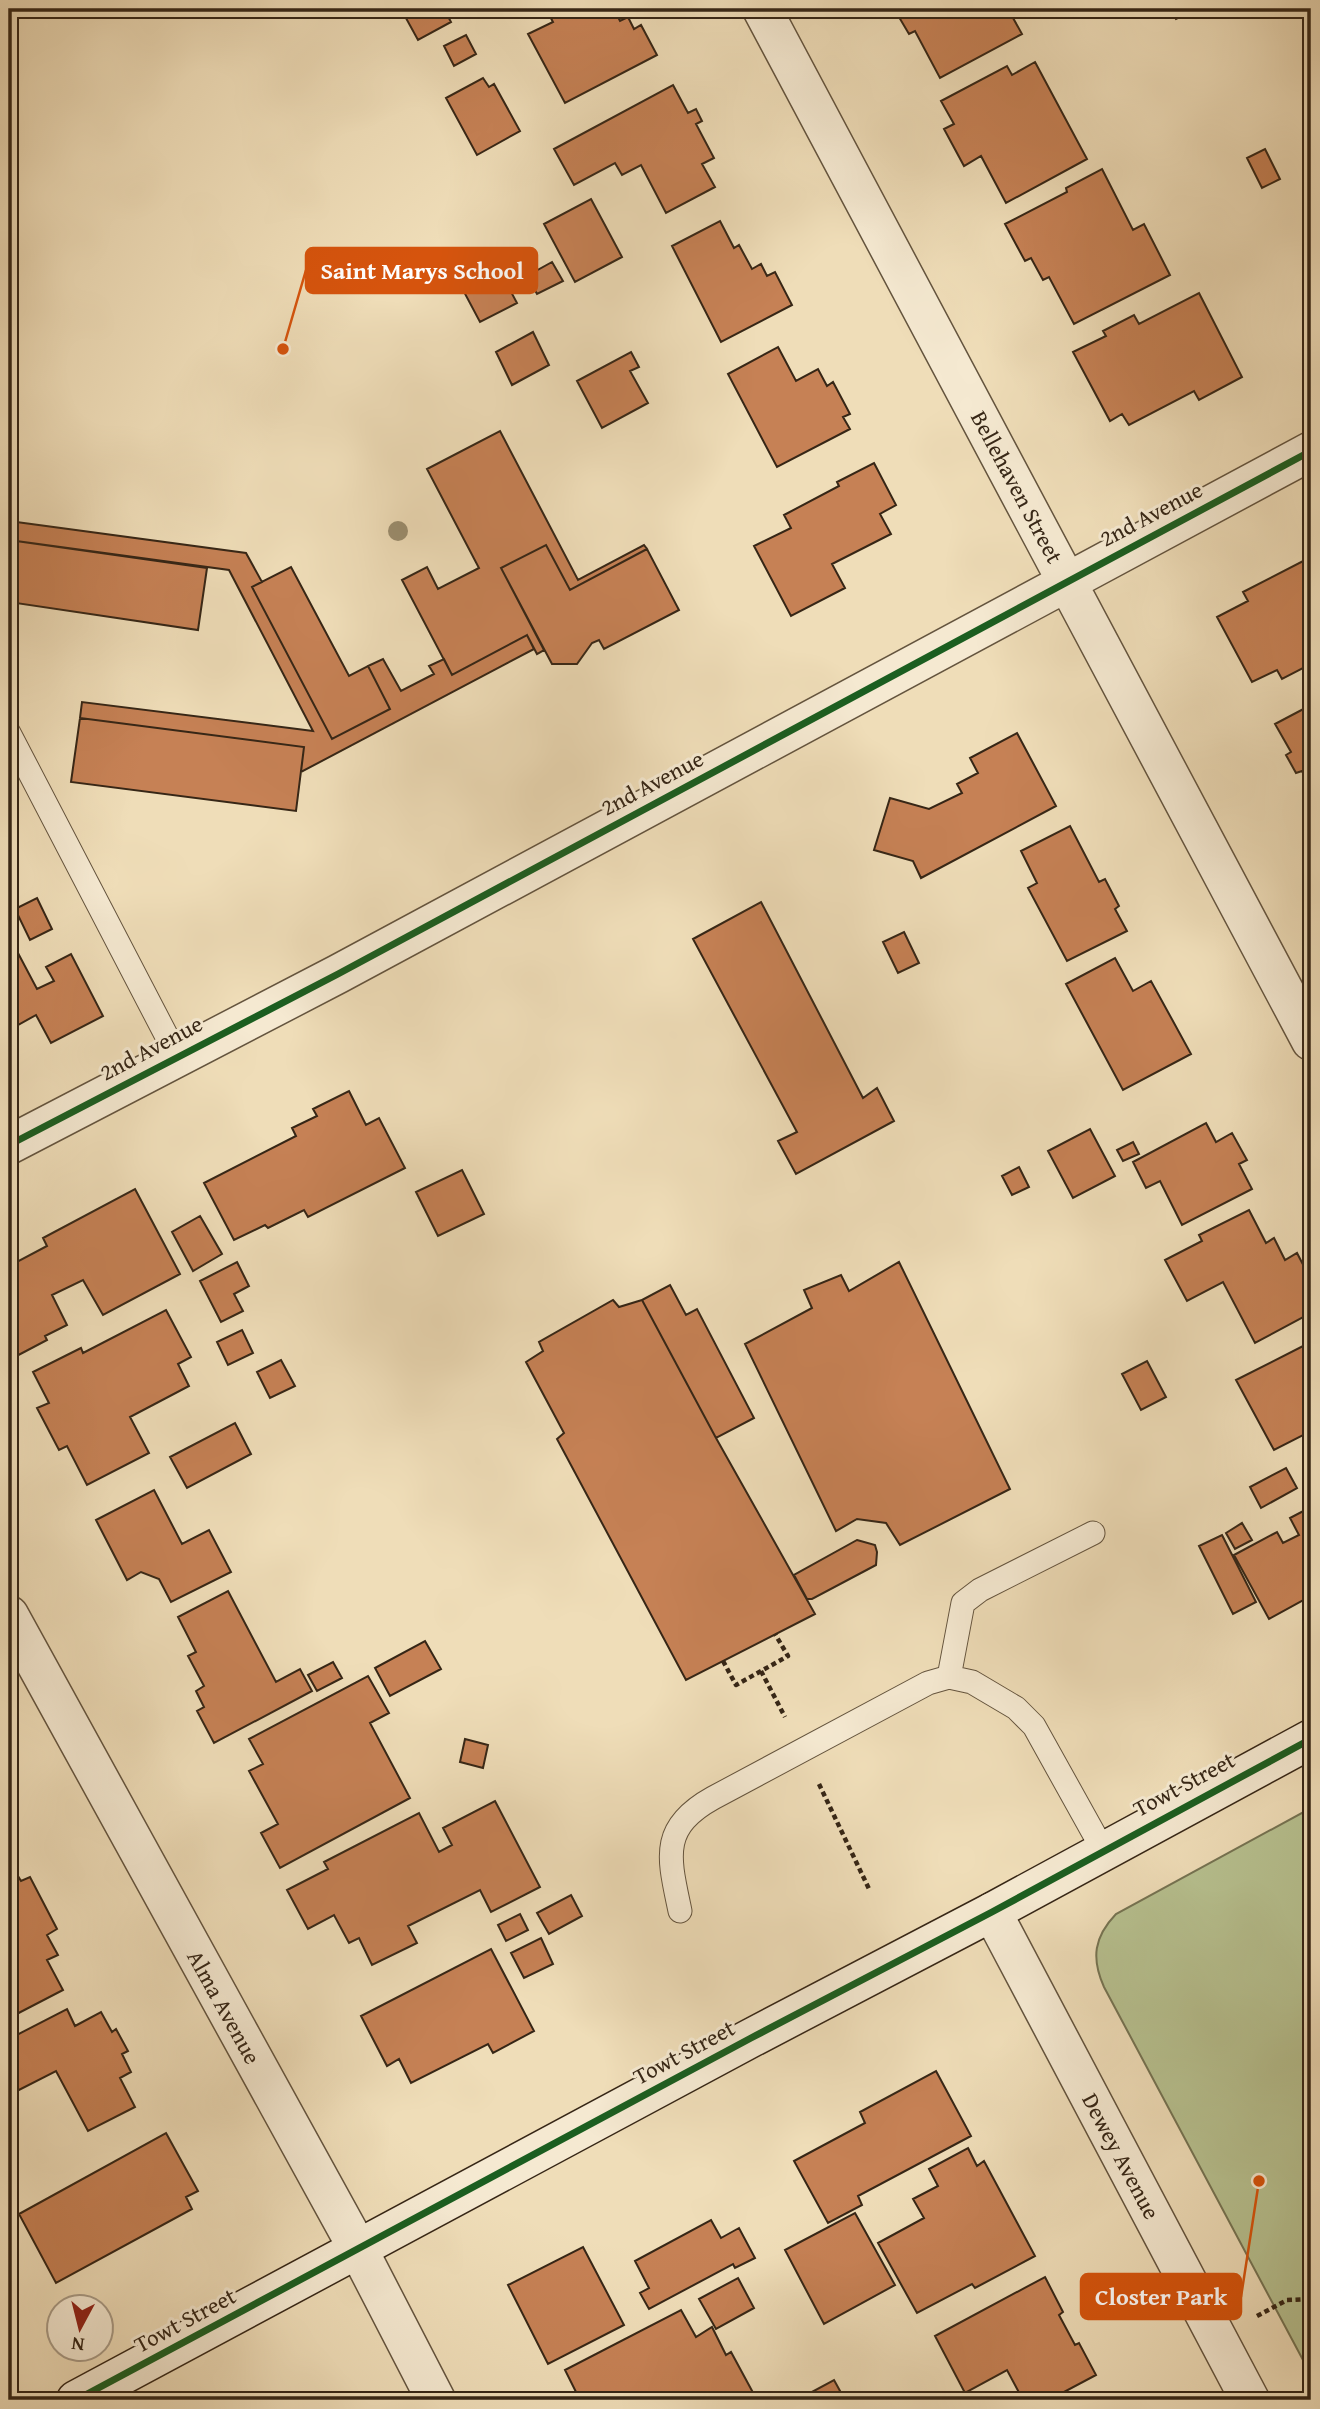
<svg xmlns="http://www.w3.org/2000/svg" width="1320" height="2409" viewBox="0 0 1320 2409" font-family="'Gentium Book Plus',serif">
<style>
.green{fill:#b7c190;stroke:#767453;stroke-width:2}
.building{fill:#c68155;stroke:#362616;stroke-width:2}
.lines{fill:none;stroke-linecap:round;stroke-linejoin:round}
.lane-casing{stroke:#64543e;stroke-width:25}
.street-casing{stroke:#64543e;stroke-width:41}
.secondary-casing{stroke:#362616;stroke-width:41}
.path{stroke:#362616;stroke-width:4.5;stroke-dasharray:5 3.5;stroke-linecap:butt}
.lane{stroke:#f5e9d1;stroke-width:23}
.street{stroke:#f5e9d1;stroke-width:38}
.secondary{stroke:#f5e9d1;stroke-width:38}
.cycleway-casing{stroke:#f5e9d1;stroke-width:11}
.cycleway{stroke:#1b5e20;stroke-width:7}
.tree{fill:#9b8e6f}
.labels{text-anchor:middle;stroke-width:6;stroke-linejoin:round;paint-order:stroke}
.street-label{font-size:23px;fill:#362616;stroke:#f5e9d1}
.leader{fill:none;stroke:#d6540d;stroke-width:2.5}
.callout-dot{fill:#d6540d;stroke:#f5e9d1;stroke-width:2.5}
.callout{fill:#d6540d;stroke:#d6540d;stroke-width:2.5}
.callout-label{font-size:24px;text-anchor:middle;font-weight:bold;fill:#fff}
</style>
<rect width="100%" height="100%" fill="#efddb8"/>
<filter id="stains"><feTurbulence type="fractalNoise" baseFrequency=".00286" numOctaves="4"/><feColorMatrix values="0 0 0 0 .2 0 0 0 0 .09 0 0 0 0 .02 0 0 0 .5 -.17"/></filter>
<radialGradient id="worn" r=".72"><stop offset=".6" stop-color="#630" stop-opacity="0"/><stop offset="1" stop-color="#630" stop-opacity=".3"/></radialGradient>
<!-- green -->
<path class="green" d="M1311,1808V2375L1104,1987C1091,1958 1094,1937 1116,1914Z"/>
<!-- building -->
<path class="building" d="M401,9H444L451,22L418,40Z
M546,9H614L620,21L628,17L634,29L641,25L657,55L565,103L528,34L553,22Z
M890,9H1008L1022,34L940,78L915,31L909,34L896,12L892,14Z
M1170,9H1196L1176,19Z
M466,35L476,54L454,66L444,46Z
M1035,62L1087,159L1006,203L981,156L964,166L944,129L954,124L941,101L1007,66L1012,75Z
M483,78L489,87L494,84L520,131L477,155L446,98Z
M673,85L688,113L696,109L702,121L696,124L714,158L702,164L715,187L666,213L641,165L622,175L615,163L574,185L554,149Z
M1265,149L1280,179L1262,188L1247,158Z
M1102,169L1133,230L1144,224L1170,275L1074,324L1049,277L1043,280L1031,258L1025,261L1005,224L1067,192L1066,188Z
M591,199L622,257L575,282L544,224Z
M720,221L734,248L739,245L752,269L761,264L767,276L775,272L792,305L721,342L672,246Z
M552,262L563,281L537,294L527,276Z
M500,271L517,303L480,322L463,290Z
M1199,293L1242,377L1199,400L1194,391L1129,425L1122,414L1110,421L1073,352L1106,336L1103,331L1134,315L1139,324Z
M533,332L549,365L512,385L496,352Z
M778,347L796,381L818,369L827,386L833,382L850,414L843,417L850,429L777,467L728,374Z
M631,352L639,367L630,371L648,403L602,428L577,381Z
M500,431L578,580L644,545L647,549L570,590L546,545L501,568L544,650L537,654L527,635L452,675L402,580L427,567L438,589L479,568L427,469Z
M874,463L896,505L880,514L891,534L832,564L845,588L791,616L754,546L791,528L784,515L839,486L837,482Z
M9,521L246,553L262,582L252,587L332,739L390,709L368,666L383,659L401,691L434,674L429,666L444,659L452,675L527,635L534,649L301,772L304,747L80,718L82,702L313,731L229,570L9,540Z
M9,540L207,568L198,630L9,602Z
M546,545L570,590L647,549L679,610L604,649L599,640L592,643L577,664H552L501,568Z
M1311,557V664L1282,679L1277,670L1252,682L1217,617L1248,601L1243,592Z
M291,567L349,676L368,666L390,709L332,739L252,587Z
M1311,705V788L1302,771L1296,773L1286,755L1291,752L1275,724Z
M80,718L304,747L296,811L71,782Z
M1017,733L1056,806L921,878L913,861L874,850L890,798L929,809L962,793L957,784L978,773L970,758Z
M1070,826L1099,882L1105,879L1119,906L1115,909L1127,931L1067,961L1028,888L1037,883L1021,851Z
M37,898L52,929L30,940L15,909Z
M761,902L863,1098L877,1088L894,1121L796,1174L778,1141L797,1132L693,939Z
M904,932L919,963L898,973L883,942Z
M9,936L37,989L54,981L46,967L71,954L103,1016L51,1043L36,1015L9,1030Z
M1115,958L1133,991L1151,981L1191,1054L1123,1090L1066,984Z
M349,1091L366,1125L379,1118L405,1168L308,1217L304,1210L268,1228L265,1225L234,1240L204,1183L296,1136L292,1128L317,1116L313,1109Z
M1206,1123L1216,1142L1232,1133L1247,1160L1239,1164L1252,1189L1182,1225L1160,1181L1146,1188L1133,1162Z
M1090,1129L1115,1176L1073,1198L1048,1151Z
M1133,1142L1139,1154L1123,1161L1117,1150Z
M1019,1167L1029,1187L1012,1195L1002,1176Z
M462,1170L484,1214L438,1236L416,1192Z
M135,1189L180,1274L103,1315L83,1280L52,1295L67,1325L45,1336L47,1340L9,1360V1266L47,1246L43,1238Z
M1249,1210L1266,1243L1274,1238L1285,1260L1297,1253L1311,1280V1313L1255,1343L1223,1282L1187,1301L1165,1260L1202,1241L1199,1235Z
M200,1216L222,1254L193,1271L172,1232Z
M237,1262L249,1286L234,1294L243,1311L221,1322L200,1281Z
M899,1262L1010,1489L900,1545L886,1523L857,1519L836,1531L745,1344L812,1308L804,1290L841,1275L849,1291Z
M670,1285L686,1315L697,1309L754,1418L716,1438L642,1300Z
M613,1300L619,1307L642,1300L716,1438L815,1614L686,1680L557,1439L564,1433L526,1362L543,1351L539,1342Z
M166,1310L191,1357L178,1364L189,1386L130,1417L149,1453L87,1485L67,1446L59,1450L37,1408L49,1403L33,1372L81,1348L83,1353Z
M242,1330L253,1353L228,1365L217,1342Z
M1311,1342V1447L1305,1434L1274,1450L1236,1380Z
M281,1360L295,1386L270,1398L257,1372Z
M1147,1361L1166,1397L1141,1410L1122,1374Z
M235,1423L251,1454L187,1488L170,1457Z
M1286,1468L1297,1488L1261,1508L1250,1487Z
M154,1490L182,1544L209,1530L231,1572L171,1602L159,1579L141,1572L127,1580L96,1520Z
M1311,1507V1596L1269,1619L1234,1555L1277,1532L1283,1543L1299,1535L1290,1518Z
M1242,1523L1252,1540L1235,1549L1226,1533Z
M1222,1535L1256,1602L1233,1614L1199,1546Z
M857,1540L875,1545L877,1552L876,1565L812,1599H807L794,1575Z
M228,1591L276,1682L300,1669L312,1691L214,1743L197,1711L204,1707L196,1691L204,1686L188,1656L196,1652L178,1617Z
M425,1641L441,1669L390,1696L375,1668Z
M333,1662L342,1678L317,1691L308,1675Z
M368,1676L389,1713L370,1723L410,1798L280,1868L261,1833L278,1824L249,1771L263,1764L249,1739Z
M465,1739L488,1745L483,1768L460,1762Z
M495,1801L540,1887L491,1912L480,1890L408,1926L417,1943L372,1965L359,1938L349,1943L334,1915L308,1929L287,1890L328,1869L324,1862L419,1813L439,1852L452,1845L443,1828Z
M18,1876L21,1881L30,1877L57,1929L47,1935L58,1955L47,1960L63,1990L9,2018V1881Z
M571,1895L582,1916L549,1934L537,1913Z
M520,1914L528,1930L506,1941L498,1925Z
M541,1938L553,1964L524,1978L511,1953Z
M491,1949L534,2031L493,2053L488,2044L411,2083L399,2059L387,2066L361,2016Z
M67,2009L75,2026L101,2012L112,2032L116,2029L128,2051L122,2054L131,2072L120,2078L135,2107L88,2131L56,2071L9,2095V2039Z
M936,2071L971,2136L858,2196L862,2205L828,2223L794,2161L865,2123L860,2112Z
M166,2133L198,2191L186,2197L192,2209L56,2283L19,2214Z
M968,2148L977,2166L984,2161L1035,2256L975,2288L972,2284L917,2313L878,2243L924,2218L913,2199L938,2186L929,2169Z
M855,2213L895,2285L824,2324L785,2250Z
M711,2220L721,2238L739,2228L755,2258L735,2268L733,2264L649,2309L640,2293L649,2288L635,2261Z
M583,2247L624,2325L548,2364L508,2285Z
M1045,2277L1063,2312L1059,2315L1075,2345L1079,2343L1096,2375L1049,2400H1023L1007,2370L965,2393L935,2336Z
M738,2278L754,2308L716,2329L699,2299Z
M681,2310L696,2337L712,2327L726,2355L731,2352L757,2400H580L565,2370Z
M834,2380L845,2400H797Z"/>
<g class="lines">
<!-- lane casing -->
<g class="lane-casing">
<path id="lane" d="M9,733L177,1056
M949,1677L963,1603L980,1590L1093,1533
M680,1911C669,1858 659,1828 713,1798L928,1683L949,1677L972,1682L1016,1708L1034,1726L1103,1850"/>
</g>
<!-- street casing -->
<g class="street-casing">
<path id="street" d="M762,9L1311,1041
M9,1145L338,974L1311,451
M9,1615L358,2249L436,2400
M992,1912L1250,2400"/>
</g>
<!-- secondary casing -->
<g class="secondary-casing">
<path id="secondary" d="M76,2400L751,2038L992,1912L1311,1739"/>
</g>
<!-- path -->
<path class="path" d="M723,1661L736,1685L788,1656L775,1634
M761,1671L785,1717
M819,1784L870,1891
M1257,2316L1287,2300L1311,2299"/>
<!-- lane -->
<use href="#lane" class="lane"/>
<!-- street -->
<use href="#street" class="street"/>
<!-- secondary -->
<use href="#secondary" class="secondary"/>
<!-- cycleway casing -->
<g class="cycleway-casing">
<path id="cycleway" d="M9,1145L338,974L1311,451
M76,2400L751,2038L992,1912L1311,1739"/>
</g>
<!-- cycleway -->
<use href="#cycleway" class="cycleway"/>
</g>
<!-- trees -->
<circle class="tree" cx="398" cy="531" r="10"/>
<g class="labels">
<!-- street labels -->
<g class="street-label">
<text transform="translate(1017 487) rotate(62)" y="8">Bellehaven Street</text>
<text transform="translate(1151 514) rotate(-28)" y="8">2nd Avenue</text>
<text transform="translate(652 783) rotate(-28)" y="8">2nd Avenue</text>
<text transform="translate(151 1048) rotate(-28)" y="8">2nd Avenue</text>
<text transform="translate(1184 1784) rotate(-28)" y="8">Towt Street</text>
<text transform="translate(224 2007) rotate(61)" y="8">Alma Avenue</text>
<text transform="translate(684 2052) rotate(-28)" y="8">Towt Street</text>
<text transform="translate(1121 2156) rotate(62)" y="8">Dewey Avenue</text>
<text transform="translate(185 2320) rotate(-28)" y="8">Towt Street</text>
</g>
</g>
<!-- callouts -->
<path class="leader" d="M283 349L306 270M1259 2181L1241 2297"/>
<g class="callout-dot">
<circle cx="283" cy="349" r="7"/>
<circle cx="1259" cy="2181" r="7"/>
</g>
<g class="callout">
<rect x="306" y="248" width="231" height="45" rx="7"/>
<rect x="1081" y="2274" width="160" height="45" rx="7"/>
</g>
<g class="callout-label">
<text x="422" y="279">Saint Marys School</text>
<text x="1161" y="2305">Closter Park</text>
</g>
<!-- margin -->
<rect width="1320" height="2409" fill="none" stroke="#efddb8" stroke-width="35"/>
<rect x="10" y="10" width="1299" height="2388" fill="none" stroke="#362616" stroke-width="3.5"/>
<rect x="18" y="18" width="1285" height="2374" fill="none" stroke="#362616" stroke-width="2"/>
<!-- north arrow -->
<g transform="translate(80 2328) rotate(187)"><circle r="33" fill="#f5e9d1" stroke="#a99b86" stroke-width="2"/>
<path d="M0-5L12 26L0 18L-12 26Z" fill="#8f2418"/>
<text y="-10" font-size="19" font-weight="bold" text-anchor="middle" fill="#362616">N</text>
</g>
<rect width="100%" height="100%" filter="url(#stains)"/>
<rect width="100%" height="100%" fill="url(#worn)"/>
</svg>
